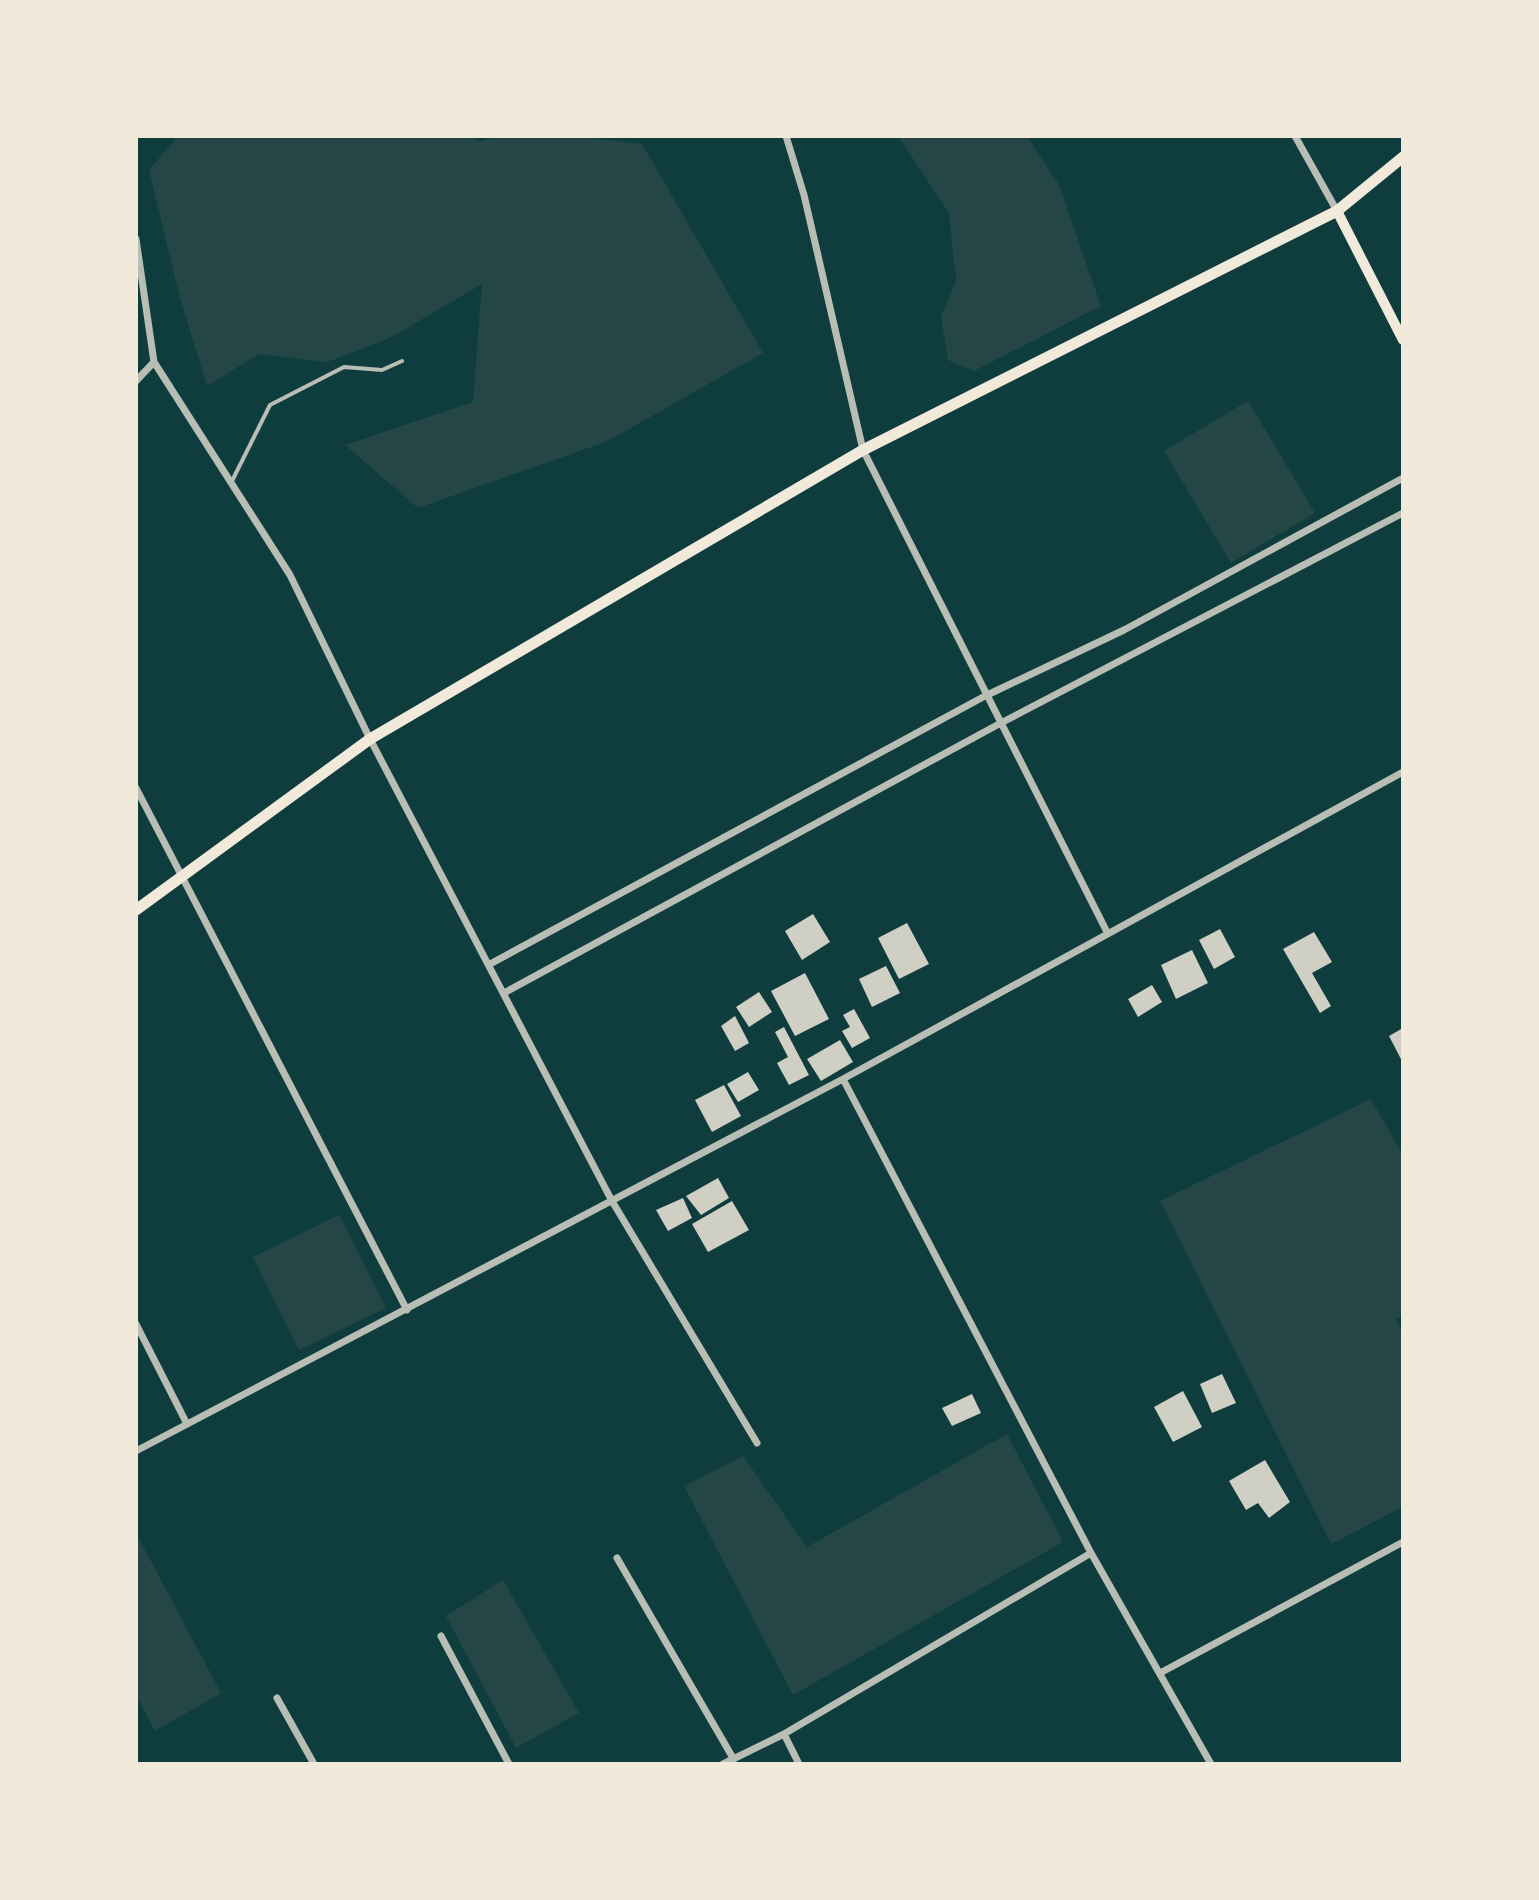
<svg xmlns="http://www.w3.org/2000/svg" width="1539" height="1900" viewBox="0 0 1539 1900" font-family="'PT Sans Narrow',sans-serif">
<style>
.green{fill:#244646}
.building{fill:#cfcfc3}
.lines{fill:none;stroke-linecap:round;stroke-linejoin:round}
.service{stroke:#b8beb3;stroke-width:4}
.minor{stroke:#b8beb3;stroke-width:7}
.secondary{stroke:#f1e9da;stroke-width:10}
.primary{stroke:#f1e9da;stroke-width:11}
</style>
<rect width="100%" height="100%" fill="#0f3d3e"/>
<!-- green -->
<path class="green" d="M178,136H474L478,142C531,126 589,139 642,144L763,353L608,441L418,508L345,445L473,402L482,284L390,338L327,362L259,354L207,386L178,291L149,170Z
M898,136H1027L1059,185L1101,306L974,371L948,360L941,316L956,280L949,213Z
M1248,401L1315,513L1231,563L1164,451Z
M1371,1099L1403,1155V1315L1396,1319L1403,1333V1507L1331,1544L1160,1201Z
M339,1215L386,1308L299,1350L253,1257Z
M1007,1434L1063,1542L793,1695L684,1486L743,1456L807,1547Z
M136,1533L221,1693L155,1731L136,1695Z
M503,1580L579,1713L516,1748L446,1616Z"/>
<!-- building -->
<path class="building" d="M813,914L830,942L802,960L785,931Z
M907,923L929,964L899,979L878,938Z
M1220,929L1235,957L1214,969L1199,940Z
M1314,932L1332,962L1312,973L1331,1006L1320,1013L1283,949Z
M1192,950L1208,983L1176,999L1161,965Z
M886,966L900,993L872,1007L859,979Z
M805,973L829,1019L795,1036L771,991Z
M1152,985L1162,1002L1138,1017L1128,999Z
M759,992L772,1012L749,1027L736,1007Z
M854,1009L870,1038L852,1048L842,1031L850,1027L843,1015Z
M735,1016L749,1043L735,1051L721,1026Z
M784,1027L809,1075L789,1085L777,1063L788,1057L775,1032Z
M1403,1028V1063L1389,1036Z
M840,1040L853,1062L821,1081L807,1059Z
M748,1072L759,1090L738,1102L727,1084Z
M724,1085L741,1116L712,1132L695,1100Z
M718,1178L729,1198L701,1215L686,1196Z
M683,1198L692,1218L668,1231L656,1210Z
M732,1201L749,1230L708,1252L692,1224Z
M1222,1374L1236,1403L1212,1413L1200,1384Z
M1183,1391L1202,1427L1173,1442L1154,1407Z
M972,1394L981,1413L952,1426L942,1408Z
M1265,1460L1290,1502L1269,1518L1258,1503L1246,1510L1229,1481Z"/>
<g class="lines">
<!-- service -->
<path class="service" d="M231,483L270,405L344,367L382,370L402,361"/>
<!-- minor -->
<path class="minor" d="M786,136L804,195L863,450L1108,934
M1295,136L1337,211
M136,239L154,362L290,575L370,739L612,1201L757,1443
M136,381L154,362
M136,788L407,1310
M490,964L985,696L1124,630L1403,478
M504,993L999,724L1403,513
M843,1079L1091,1553L1211,1764
M136,1324L187,1424
M136,1451L843,1079L1403,772
M617,1558L733,1758
M441,1636L509,1764
M1162,1672L1403,1542
M277,1698L314,1764
M784,1734L799,1764
M723,1764L784,1734L1091,1553"/>
<!-- secondary -->
<path class="secondary" d="M1337,211L1403,340"/>
<!-- primary -->
<path class="primary" d="M136,910L370,739L863,450L1337,211L1403,157"/>
</g>
<!-- border -->
<rect width="1539" height="1900" fill="none" stroke="#f1e9da" stroke-width="276"/>
</svg>
